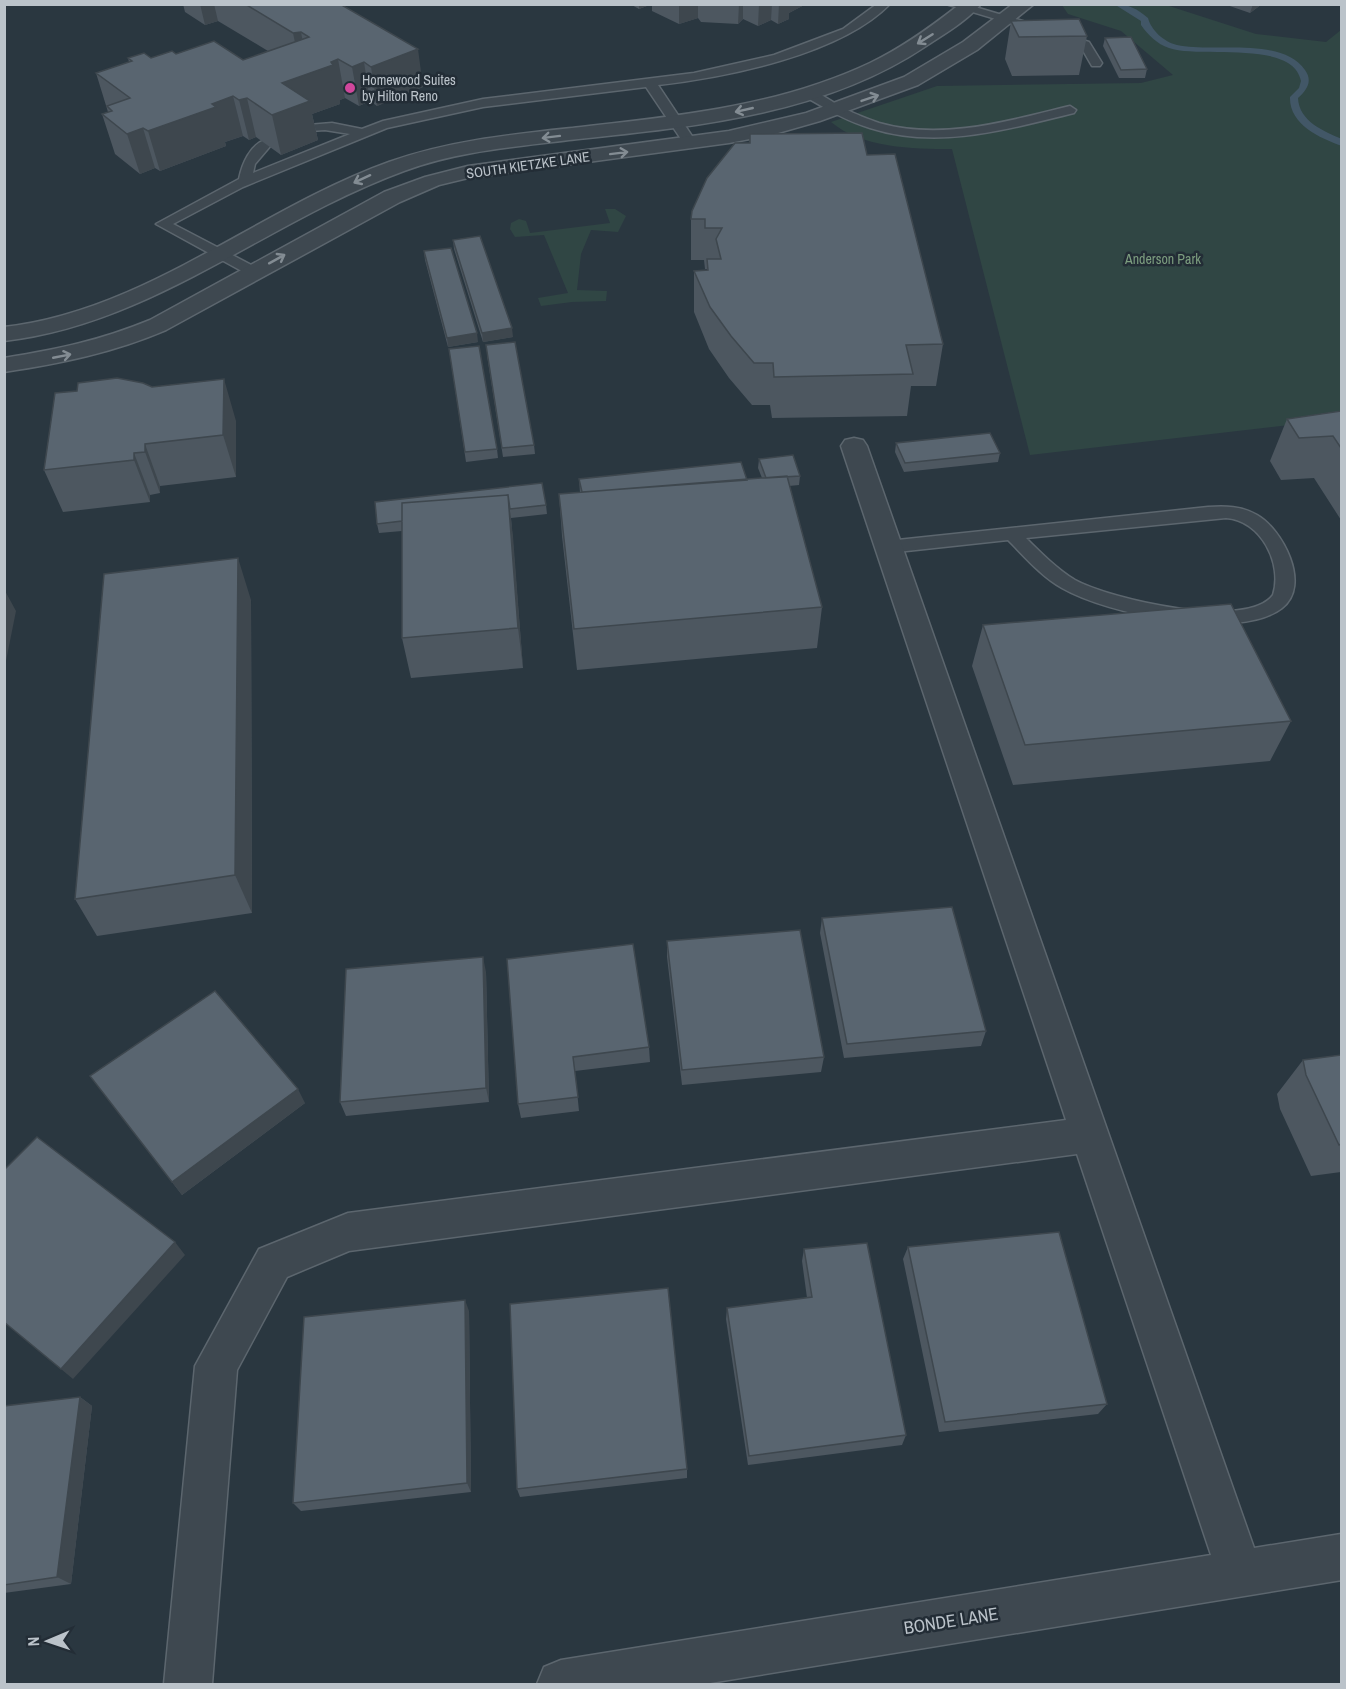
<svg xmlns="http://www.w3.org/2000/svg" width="1346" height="1689" viewBox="0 0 1346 1689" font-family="'Archivo Narrow',sans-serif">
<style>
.green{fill:#304644}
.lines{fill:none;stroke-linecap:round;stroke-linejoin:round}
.stream{fill:#425767;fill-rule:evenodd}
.service-casing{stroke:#5c666e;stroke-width:3}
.minor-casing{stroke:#5c666e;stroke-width:3}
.service{fill:#3e4850;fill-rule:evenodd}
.minor{fill:#3e4850;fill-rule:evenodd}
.wall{fill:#4d5760}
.shaded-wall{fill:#3e474e}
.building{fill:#596570;stroke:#3e474e;stroke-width:1.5}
.oneway{stroke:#838c93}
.hotel-dot{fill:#d1479c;stroke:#232d36;stroke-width:2}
.labels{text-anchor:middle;stroke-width:5;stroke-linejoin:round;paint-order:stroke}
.far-poi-label{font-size:14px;fill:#bbc3ca;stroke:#232d36;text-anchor:start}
.far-street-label{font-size:14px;fill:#bbc3ca;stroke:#232d36}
.far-park-label{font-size:14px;fill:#7c9d7f;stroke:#232d36}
.near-street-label{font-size:18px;fill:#bbc3ca;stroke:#232d36}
</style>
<rect width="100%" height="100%" fill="#2a3740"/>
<!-- green -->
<path class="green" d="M1062,5H1166L1256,34L1326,42L1341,30V419L1030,455L952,149C912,149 862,148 831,122L937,86L1141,83L1173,75L1121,31L1068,14Z
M605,209H615L626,216L618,232L591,230L581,254L577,290L607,291L606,301L572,302L541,306L538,298L568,293L544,235L515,237L510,229L511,223L519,219L526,221L530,233L610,223Z"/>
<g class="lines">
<!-- stream -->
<path class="stream" d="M1114,4C1129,4 1137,9 1148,18C1151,30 1164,42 1177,45C1213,53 1281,36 1305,70C1313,81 1307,90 1298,98C1299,121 1323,131 1342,139V146C1319,138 1289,124 1290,97L1299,88L1301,81C1293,39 1201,59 1169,48C1157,44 1148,35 1141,25V21Z"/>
<!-- service casing -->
<g class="service-casing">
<path id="service" d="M877,4H890C840,55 727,77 658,85L696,142L695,145H685L646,87L483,107L387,128L243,187L173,224L259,269L261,272L259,275H249L156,224L239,179C242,164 250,145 265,140L272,144L255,164L253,173L350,134L325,130L296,132L295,129L296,126L332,123L362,129L383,121L483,99L694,73L774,55L843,29Z
M946,4H965L1026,22L1028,24L1022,27Z
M1060,33L1089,42L1102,63L1100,66H1092L1081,47L1056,39V35Z
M808,89C821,93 833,103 845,109C855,114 868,119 879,123C942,141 1008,121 1070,106L1076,110L1074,113C1008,129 938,150 870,128C846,121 825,108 804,96L802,93L804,90Z
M1208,507C1226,506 1241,506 1257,515C1282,529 1312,585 1282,608C1238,642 1107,614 1062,588C1041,576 1025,557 1008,540L888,553L882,551L879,547L882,543L888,541ZM1226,518C1261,520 1283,564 1273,595C1247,631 1109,599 1075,580C1057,569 1041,553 1026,538Z"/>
</g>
<!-- minor casing -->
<g class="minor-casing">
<path id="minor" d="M960,4H981C967,21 944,34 926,46C822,116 691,127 569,140C514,147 457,151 404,171C267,221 153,324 4,341V327C146,311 258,209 389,162C450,140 516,134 581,127C679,116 779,106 870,63C902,48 932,26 960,4Z
M1013,4H1034L977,50L918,85L820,121L771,135L729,143L468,178L439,185L400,202L166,330C112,353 62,363 4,372V358C58,349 99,341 150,320L384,192L425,177L468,166L729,131L806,113L904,77L963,42Z
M854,438L863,440L867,446L1254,1548L1341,1534L1342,1580L704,1684H537L544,1667L561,1660L1211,1555L1077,1154L349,1251L287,1277L237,1370L212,1684H164L195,1366L259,1249L348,1213L1066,1120L841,446L845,440Z"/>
</g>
<!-- service -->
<use href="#service" class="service"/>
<!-- minor -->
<use href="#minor" class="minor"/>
</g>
<!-- wall -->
<path class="wall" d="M183,4H340L423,87L377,106L370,101L359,106L345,98L340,100V104L312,114L318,140L281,155L256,137L249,140L243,136L225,142L226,146L160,171L155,168L140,174L115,154L102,114L108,112L96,73L129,62L128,58H151L176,54L243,60L268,51L218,21L205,25L185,12Z
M630,4H652L639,9Z
M806,4L789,13V19L778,24L771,20L758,26L743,19L738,24L701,22L698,18L679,24L652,11V5Z
M1224,4H1262L1250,13Z
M1011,21L1087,36L1079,75L1012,76L1005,59Z
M1105,38L1147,69L1145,78H1119L1103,46Z
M750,134L867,155L943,344L936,386H911L907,416L772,418L770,405H752L729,378L709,349L694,312V271L707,270V269H705L704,260H691V219L749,143Z
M453,240L513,337L483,342L454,249Z
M424,251L478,342L448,347L425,260Z
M449,349L497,449L498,458L466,462Z
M487,355L534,445L535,454L503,457Z
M152,387L236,421V477L160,486V493L150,495V502L63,512L44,470Z
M1341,411V520L1314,478L1281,480L1270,461L1287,419Z
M896,443L1000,453L998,462L904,472L895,452Z
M759,459L800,476L799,485L789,486L822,607L817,648L577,670L562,536L559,494L580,493L579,479L747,480L762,478L758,468Z
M546,505L547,514L511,518L523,668L411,678L402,638V531L379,533L377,524Z
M251,600L252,913L97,936L75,899Z
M983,625L1291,721L1270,761L1013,785L972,666Z
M822,918L986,1031L981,1046L844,1058L820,933Z
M667,941L824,1057L821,1072L682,1085L667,957Z
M633,944L649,1047L650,1062L575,1071L579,1111L521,1118L518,1104Z
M486,972L489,1102L346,1116L340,1102Z
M1341,1055V1172L1311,1176L1280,1109L1277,1094L1303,1060Z
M90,1076L305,1103L182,1195Z
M908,1247L1107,1404L1098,1414L939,1432L903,1259Z
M804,1249L906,1435L902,1445L748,1465L726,1319L727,1308L807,1298L802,1261Z
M469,1311L471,1492L301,1511L293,1503Z
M80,1397L92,1406L71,1584L4,1593V1406Z
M687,1469V1478L520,1497L517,1489Z"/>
<!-- shaded-wall -->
<path class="shaded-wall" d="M200,4H214L218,21L205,25Z
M639,4H652L639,9Z
M679,4H698V18L679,24Z
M739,4H743V19L738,24Z
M759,4H772L771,20L758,26Z
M779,4H806L789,13V19L778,24Z
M1253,4H1262L1250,13Z
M301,32L308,70L301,72L293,33Z
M418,49L423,87L377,106L371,67Z
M338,59L345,98L340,100V104L312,114L318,140L281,155L272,115L282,83Z
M364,62L370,101L359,106L352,67Z
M233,96L243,136L225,142L226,146L160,171L148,131L212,104Z
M247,98L256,137L249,140L239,100Z
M143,128L155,168L140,174L127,134Z
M512,328L513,337L483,342L482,333Z
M477,333L478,342L448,347L447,338Z
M224,379L236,421V477L223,435Z
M145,444L160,486V493L145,452Z
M134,453L150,495V502L134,460Z
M508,495L513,536L523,668L518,628Z
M238,558L251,600L252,913L235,875Z
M4,589L16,611L4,671Z
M483,957L486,972L489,1102L486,1088Z
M298,1089L305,1103L182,1195L172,1182Z
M175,1242L185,1255L73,1379L61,1369Z
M465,1300L469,1311L471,1492L467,1483Z
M80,1397L92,1406L71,1584L57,1577Z"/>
<!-- building -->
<path class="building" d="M245,4H340L418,49L371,67L364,62L352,67L338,59L331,62L333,65L282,83L310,101L272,115L247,98L239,100L233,96L212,104L216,107L148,131L143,128L127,134L102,114L112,111L107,106L130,98L96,73L132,61L128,58L144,53L151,58L172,51L176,54L214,41L243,60L309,37L301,32L293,33Z
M1079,19L1087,36L1019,37L1011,21Z
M1131,37L1147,69L1121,70L1105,38Z
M862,133L867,155L895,154L943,344L906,345L913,374L774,377L773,363H754L731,336L710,307L694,271L708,270L707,259H721L716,239L722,228H705V219H691L692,211L707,178L735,143H750V134Z
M480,236L512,328L482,333L453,240Z
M451,248L477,333L447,338L424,251Z
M515,342L534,445L502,448L486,345Z
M479,346L497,449L465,452L449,349Z
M117,378L143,383L152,387L224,379L223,435L145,444V452L134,453V460L44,470L55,393L77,391L78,383Z
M1341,411V448L1333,436L1299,438L1287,419Z
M990,433L1000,453L905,463L896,443Z
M793,455L800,476L766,478L759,459Z
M741,462L747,480L582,492L579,479Z
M787,476L822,607L574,629L559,494Z
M542,483L546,505L510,509L508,495L402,503V521L377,524L375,502Z
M508,495L518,628L402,638V503Z
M238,558L235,875L75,899L104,574Z
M1231,604L1291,721L1025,745L983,625Z
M952,907L986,1031L847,1044L822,918Z
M800,930L824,1057L682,1070L667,941Z
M633,944L649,1047L573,1057L578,1097L518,1104L507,959Z
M483,957L486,1088L340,1102L346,969Z
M215,991L298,1089L172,1182L90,1076Z
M1341,1055V1144L1339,1145L1306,1075L1303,1060Z
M37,1137L175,1242L61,1369L4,1322V1170Z
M1059,1232L1107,1404L945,1422L908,1247Z
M867,1243L906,1435L749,1456L727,1308L812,1297L804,1249Z
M668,1288L687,1469L517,1489L510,1304Z
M465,1300L467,1483L293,1503L304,1317Z
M80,1397L57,1577L4,1585V1406Z"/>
<!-- one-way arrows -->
<defs><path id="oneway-shaft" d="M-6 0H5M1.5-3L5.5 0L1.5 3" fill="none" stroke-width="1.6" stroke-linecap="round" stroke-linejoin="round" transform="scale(1.5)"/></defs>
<g class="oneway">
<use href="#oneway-shaft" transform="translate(925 39) rotate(148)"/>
<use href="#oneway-shaft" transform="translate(870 98) rotate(-19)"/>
<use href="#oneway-shaft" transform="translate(744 110) rotate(167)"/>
<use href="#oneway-shaft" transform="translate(551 137) rotate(173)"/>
<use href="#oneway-shaft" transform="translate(619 153) rotate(-7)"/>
<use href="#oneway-shaft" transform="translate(362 179) rotate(155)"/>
<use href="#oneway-shaft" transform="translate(277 259) rotate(-29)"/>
<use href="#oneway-shaft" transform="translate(62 356) rotate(-11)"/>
</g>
<!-- markers -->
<circle class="hotel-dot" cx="350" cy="88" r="6"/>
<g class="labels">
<!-- far-poi labels -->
<g class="far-poi-label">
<text x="362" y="85">Homewood Suites<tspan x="362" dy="16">by Hilton Reno</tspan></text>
</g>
<!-- far-street labels -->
<g class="far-street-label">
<text transform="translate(528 165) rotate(-8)" y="5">SOUTH KIETZKE LANE</text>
</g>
<!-- far-park labels -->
<g class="far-park-label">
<text x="1163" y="264">Anderson Park</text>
</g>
<!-- near-street labels -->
<g class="near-street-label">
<text transform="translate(951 1621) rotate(-9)" y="6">BONDE LANE</text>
</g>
</g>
<!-- border -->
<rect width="1346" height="1689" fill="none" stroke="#bbc3ca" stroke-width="12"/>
<!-- north arrow -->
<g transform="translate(48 1641) rotate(268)" stroke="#232d36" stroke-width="4.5" paint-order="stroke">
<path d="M0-4.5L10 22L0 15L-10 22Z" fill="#bbc3ca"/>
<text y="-9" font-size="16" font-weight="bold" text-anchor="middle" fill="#bbc3ca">N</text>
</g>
</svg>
